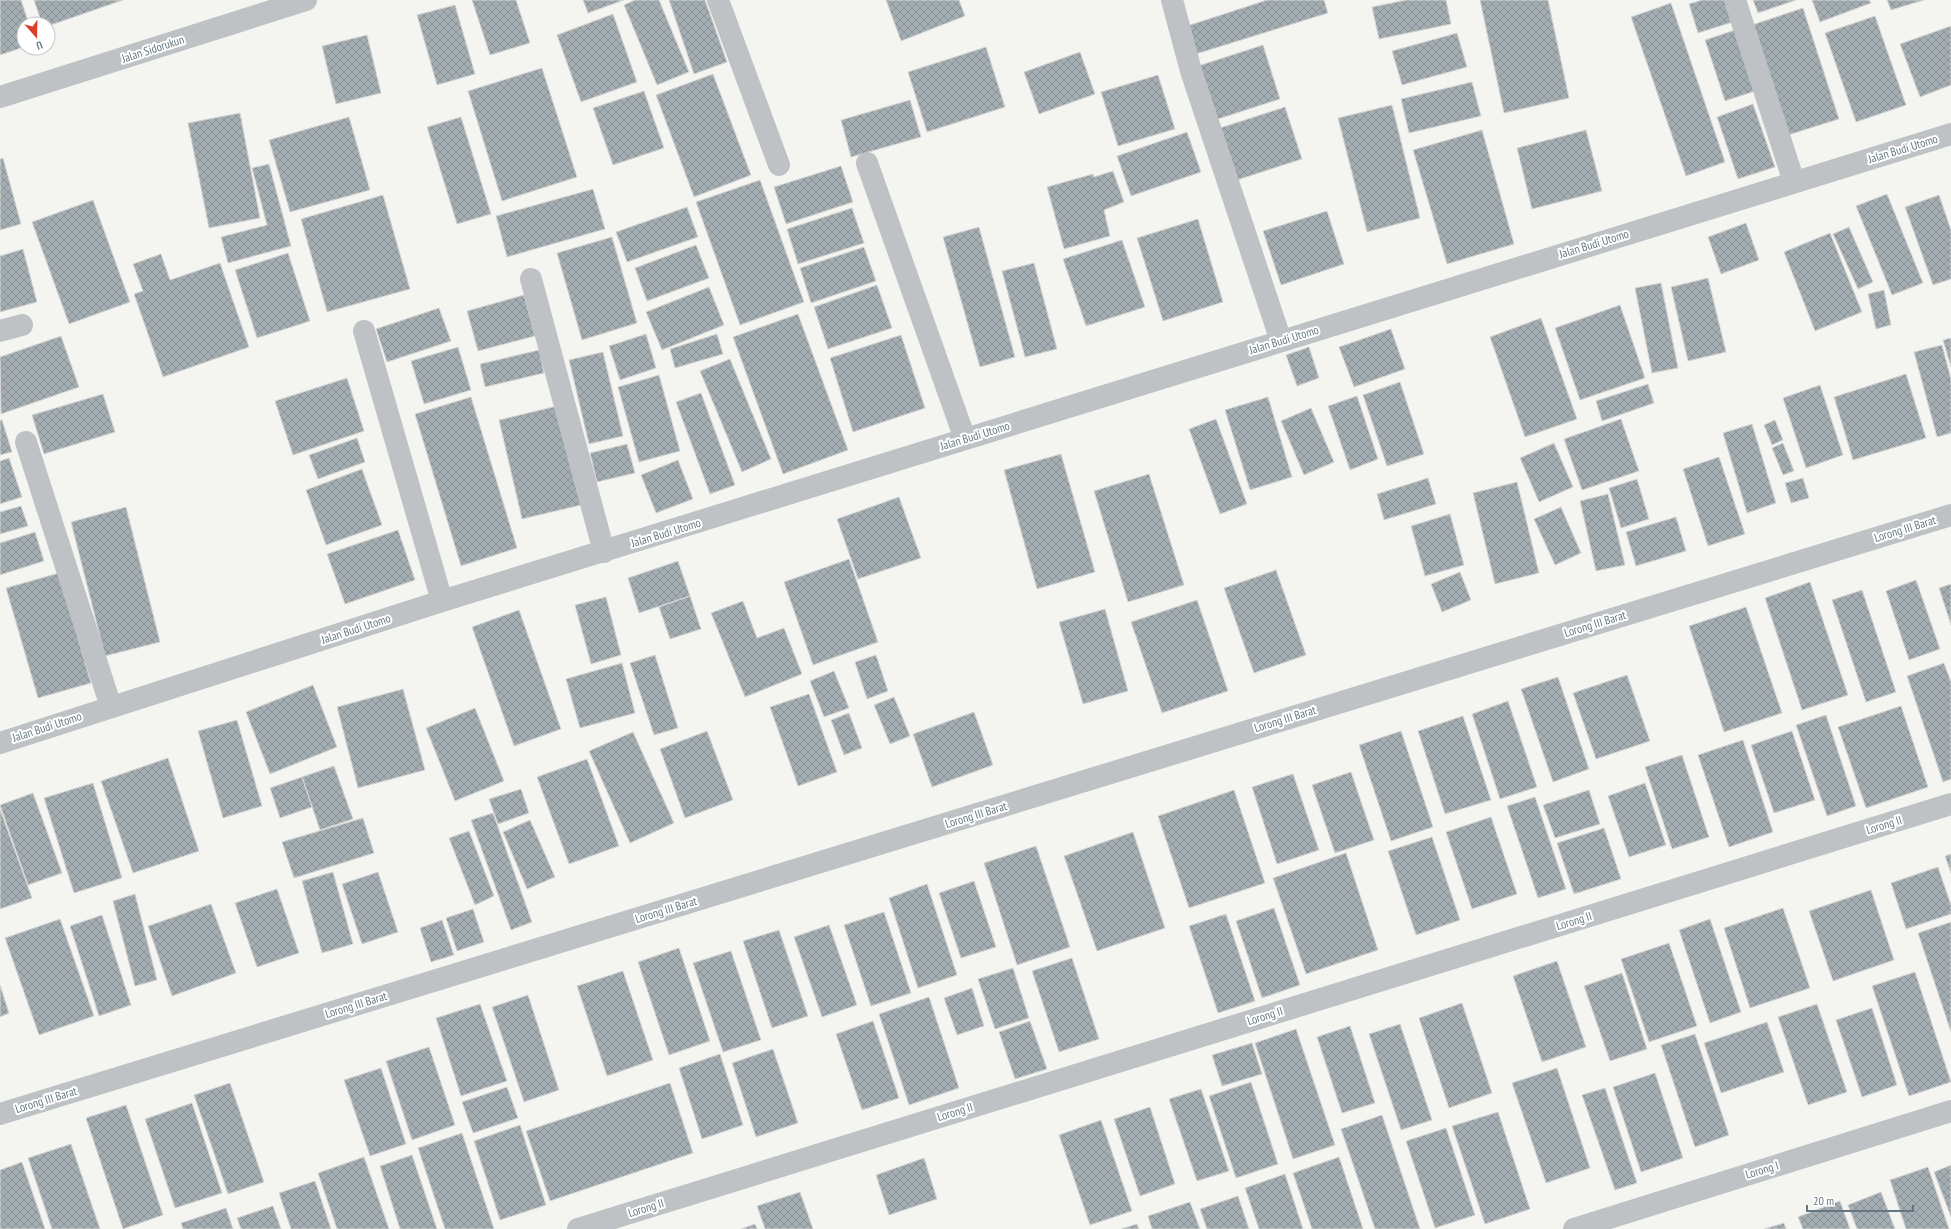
<svg xmlns="http://www.w3.org/2000/svg" width="1951" height="1229" viewBox="0 0 1951 1229" font-family="'PT Sans Narrow',sans-serif">
<style>
.building{fill:url(#building-cross-hatch);stroke:#d6d5d3}
.lines{fill:none;stroke-linecap:round;stroke-linejoin:round}
.minor{stroke:#bec2c5;stroke-width:22}
.labels{text-anchor:middle;stroke-width:4;stroke-linejoin:round;paint-order:stroke}
.street-label{font-size:12px;fill:#647781;stroke:#fff}
</style>
<defs>
<pattern id="building-cross-hatch" width="8" height="8" patternUnits="userSpaceOnUse"><rect width="8" height="8" fill="#a4aeb2"/><path d="M0 0l8 8M0 8l8-8" fill="none" stroke="#899296"/></pattern>
</defs>
<rect width="100%" height="100%" fill="#f4f4f1"/>
<!-- building -->
<path class="building" d="M0,0H21L29,24H24V47L0,55Z
M34,0H123L48,26V24H42Z
M472,0H516L530,43L490,55Z
M583,0H624L588,13Z
M635,0H659L689,72L657,85L624,5Z
M669,0H705L727,62L694,74Z
M886,0H959L965,16L901,41Z
M1267,0H1324L1328,13L1196,54L1187,26Z
M1406,0H1446L1451,24L1379,39L1372,7Z
M1480,0H1548L1569,98L1504,113Z
M1702,0H1729L1736,21L1698,33L1689,4Z
M1753,0H1796L1758,13Z
M1812,0H1869L1871,3L1820,22Z
M1887,0H1924L1891,10Z
M1671,3L1725,162L1686,176L1631,17Z
M455,5L475,74L437,85L417,15Z
M1803,8L1839,119L1785,136L1749,26Z
M613,14L637,82L581,102L557,35Z
M1875,16L1906,105L1856,122L1825,33Z
M1951,26V85L1920,97L1900,44Z
M1735,30L1755,91L1725,101L1705,40Z
M1457,33L1467,67L1402,85L1392,51Z
M367,35L381,93L336,104L322,46Z
M1263,45L1280,99L1215,120L1198,66Z
M986,47L1005,107L927,132L908,72Z
M1080,52L1095,94L1039,114L1024,72Z
M542,68L577,177L502,201L468,91Z
M713,74L751,175L694,197L656,95Z
M1158,75L1175,129L1118,146L1101,92Z
M1472,82L1481,116L1409,133L1401,99Z
M644,91L664,148L613,165L593,108Z
M910,100L921,137L851,157L841,120Z
M1753,104L1775,167L1738,179L1717,117Z
M1392,105L1420,218L1367,232L1338,118Z
M1285,107L1302,159L1237,180L1220,128Z
M240,113L260,218L209,228L188,123Z
M349,117L370,190L290,212L269,140Z
M461,117L491,214L457,224L427,127Z
M1482,130L1514,244L1447,264L1413,150Z
M1586,130L1602,191L1532,209L1517,148Z
M1187,132L1201,172L1131,196L1117,156Z
M3,158L21,224L0,230V159Z
M269,164L291,246L228,263L221,237L267,225L252,168Z
M841,166L853,202L786,224L774,187Z
M1113,171L1124,202L1104,210L1110,236L1064,249L1047,187L1093,174L1094,177Z
M760,180L804,302L740,325L696,202Z
M593,189L605,229L507,257L496,216Z
M1887,194L1923,283L1892,295L1856,206Z
M383,195L410,289L327,312L301,219Z
M1939,195L1951,230V279L1933,285L1905,207Z
M93,200L130,302L69,324L32,222Z
M687,207L698,237L627,262L616,232Z
M852,208L864,243L798,264L787,229Z
M1327,211L1344,264L1281,285L1263,231Z
M1198,219L1223,302L1163,321L1137,238Z
M1746,223L1759,260L1721,274L1708,237Z
M979,227L1015,357L980,367L943,237Z
M1849,227L1873,282L1858,289L1833,234Z
M1830,233L1862,312L1815,331L1784,252Z
M612,237L637,323L582,340L557,253Z
M1122,240L1145,307L1086,326L1063,259Z
M696,245L709,278L647,301L635,268Z
M864,247L876,281L811,303L800,268Z
M23,249L37,302L0,312V256Z
M288,253L310,321L257,338L235,270Z
M161,254L170,280L220,263L249,347L163,377L134,294L143,291L133,264Z
M1034,263L1057,349L1025,357L1002,271Z
M1708,278L1726,352L1688,361L1671,287Z
M1661,283L1678,368L1652,373L1635,288Z
M877,285L892,328L828,349L814,307Z
M709,287L724,325L662,350L646,312Z
M1884,290L1891,325L1876,329L1868,294Z
M524,295L535,336L478,351L467,311Z
M1620,305L1645,378L1580,400L1555,328Z
M439,308L451,341L387,362L376,329Z
M798,314L848,450L783,474L733,337Z
M1541,318L1577,419L1525,437L1490,337Z
M1391,329L1405,369L1354,387L1339,347Z
M646,334L656,368L620,380L609,346Z
M717,334L723,354L675,368L670,349Z
M901,335L925,408L853,432L830,358Z
M61,336L79,387L1,414L0,357Z
M1951,338V367L1943,340Z
M1942,345L1951,379V433L1937,437L1914,352Z
M458,347L471,390L424,404L411,361Z
M1309,347L1319,378L1297,386L1286,355Z
M539,350L544,373L485,387L480,364Z
M603,352L623,436L589,444L569,360Z
M730,359L771,459L742,472L700,371Z
M1906,374L1926,438L1853,460L1834,397Z
M659,375L680,451L639,462L618,387Z
M347,378L364,431L293,455L275,401Z
M1400,382L1424,454L1387,466L1363,395Z
M1648,384L1654,403L1602,421L1596,401Z
M1820,385L1843,455L1806,468L1783,398Z
M701,393L735,485L710,494L676,402Z
M103,394L115,432L44,454L32,415Z
M1357,396L1378,459L1350,470L1328,406Z
M471,397L517,548L461,566L415,414Z
M1268,397L1292,477L1250,490L1225,410Z
M557,406L581,505L522,519L499,420Z
M1311,408L1334,462L1304,475L1281,421Z
M1216,419L1247,504L1220,514L1189,429Z
M1621,419L1639,471L1582,490L1564,439Z
M0,420H2L12,452L0,455Z
M1775,420L1783,440L1772,445L1764,425Z
M1752,424L1776,503L1747,513L1723,433Z
M357,438L365,462L318,479L309,455Z
M1554,443L1573,487L1539,502L1520,458Z
M1783,443L1794,471L1783,475L1772,448Z
M627,444L635,473L597,482L590,453Z
M1061,454L1095,572L1037,589L1004,470Z
M1719,457L1745,534L1708,546L1683,469Z
M9,458L22,497L0,504V461Z
M678,460L693,499L656,513L641,475Z
M362,469L382,525L326,545L306,490Z
M1149,474L1184,585L1128,602L1094,491Z
M1428,478L1436,504L1384,520L1377,494Z
M1803,478L1809,498L1791,503L1785,483Z
M1637,479L1649,519L1621,528L1609,488Z
M1517,482L1539,573L1495,584L1473,493Z
M1608,494L1625,565L1596,571L1580,501Z
M899,497L921,558L858,579L837,519Z
M21,506L28,526L0,534V512Z
M126,507L160,642L105,656L71,522Z
M1561,507L1581,553L1555,565L1534,519Z
M1450,514L1464,565L1425,576L1411,526Z
M1676,517L1686,551L1636,566L1626,532Z
M398,530L415,580L345,604L327,554Z
M35,532L44,561L0,575V543Z
M849,559L878,642L813,665L784,582Z
M678,561L690,596L639,613L628,578Z
M1276,570L1306,655L1254,673L1224,588Z
M1460,572L1471,600L1442,612L1431,584Z
M59,573L91,683L38,698L6,588Z
M1916,580L1940,649L1909,660L1886,591Z
M1810,582L1848,695L1802,710L1765,598Z
M1951,584V625L1939,588Z
M1862,590L1896,692L1866,702L1832,600Z
M690,596L701,629L670,639L659,607Z
M606,597L621,655L591,664L575,605Z
M1197,600L1228,691L1162,713L1131,622Z
M743,601L757,638L784,628L802,674L745,697L711,613Z
M1746,607L1782,713L1724,732L1689,626Z
M1105,609L1128,691L1083,704L1059,622Z
M519,610L561,729L514,746L472,627Z
M655,655L678,728L654,735L630,663Z
M876,655L888,691L867,699L855,662Z
M622,663L635,713L580,728L566,679Z
M1944,663L1951,682V779L1943,782L1907,676Z
M834,671L849,708L824,717L810,681Z
M1627,675L1650,741L1596,759L1573,693Z
M1558,677L1589,769L1553,782L1521,689Z
M313,685L337,747L270,774L246,712Z
M403,689L425,770L358,788L337,707Z
M809,694L837,772L798,786L770,707Z
M894,697L910,736L890,744L874,705Z
M1508,701L1537,787L1500,799L1472,714Z
M1901,706L1928,787L1866,808L1838,727Z
M475,708L504,781L455,801L426,728Z
M974,712L993,765L932,787L913,734Z
M849,713L862,748L844,755L831,720Z
M1826,715L1856,806L1827,816L1796,725Z
M1463,716L1491,800L1445,814L1418,731Z
M237,720L262,806L223,818L198,731Z
M707,731L733,800L685,818L660,749Z
M1401,731L1433,827L1391,841L1359,745Z
M1792,731L1815,800L1774,813L1751,745Z
M633,732L674,823L630,843L589,751Z
M1743,740L1773,832L1729,847L1698,755Z
M1682,755L1709,837L1672,849L1645,767Z
M168,758L199,851L133,873L101,781Z
M587,759L619,846L569,864L537,777Z
M334,766L353,819L320,830L302,777Z
M1351,772L1374,840L1335,853L1312,785Z
M1293,774L1319,850L1277,864L1252,787Z
M302,777L312,807L280,818L270,788Z
M93,783L122,878L74,893L44,798Z
M1645,783L1666,845L1629,857L1608,796Z
M521,789L529,813L498,824L489,799Z
M1234,790L1265,883L1189,908L1158,816Z
M1589,790L1600,824L1555,838L1543,805Z
M33,793L62,873L28,885L0,805Z
M1535,797L1566,889L1538,898L1507,806Z
M0,809L32,898L0,909Z
M493,813L532,922L511,930L471,820Z
M1491,817L1517,894L1472,909L1446,832Z
M363,818L374,853L294,878L282,842Z
M530,820L555,877L527,889L503,832Z
M1604,828L1621,879L1574,894L1557,843Z
M469,831L494,896L475,905L449,838Z
M1133,832L1165,928L1097,951L1064,856Z
M1432,837L1460,920L1416,935L1388,851Z
M1036,846L1070,947L1017,965L984,863Z
M1346,853L1378,950L1306,974L1273,878Z
M1951,854V873L1945,856Z
M1938,867L1951,905V914L1906,929L1891,883Z
M333,872L353,944L322,953L302,881Z
M378,872L398,932L362,944L342,884Z
M974,881L996,947L961,958L939,893Z
M927,884L957,975L918,988L889,898Z
M277,889L299,953L257,967L235,903Z
M1871,890L1894,960L1833,981L1809,911Z
M135,894L157,980L135,986L113,901Z
M211,904L236,973L172,996L148,926Z
M1274,908L1300,985L1262,998L1236,921Z
M1783,908L1810,988L1750,1008L1724,928Z
M473,909L484,942L457,951L446,918Z
M884,912L911,993L871,1006L844,925Z
M1226,914L1255,1001L1218,1013L1189,926Z
M102,915L131,1005L99,1016L70,926Z
M60,919L94,1016L39,1035L5,938Z
M1710,919L1741,1012L1710,1023L1679,930Z
M442,920L454,955L431,962L420,928Z
M1951,922V1032L1918,933Z
M829,925L857,1005L822,1017L794,937Z
M779,930L808,1016L772,1028L743,941Z
M1669,943L1697,1026L1649,1042L1621,959Z
M679,948L710,1041L669,1055L638,962Z
M731,951L761,1040L723,1052L693,963Z
M1072,958L1099,1039L1059,1052L1032,971Z
M1557,961L1586,1047L1542,1062L1513,976Z
M1013,968L1029,1018L995,1029L978,979Z
M623,971L653,1060L607,1076L577,986Z
M1915,972L1951,1082L1909,1096L1872,986Z
M1622,973L1647,1049L1610,1061L1584,986Z
M0,985L9,1013L0,1017Z
M972,988L984,1026L957,1035L944,998Z
M528,995L559,1090L524,1102L492,1007Z
M929,997L959,1088L909,1105L879,1014Z
M1462,1003L1492,1093L1449,1108L1419,1018Z
M480,1004L507,1081L461,1096L436,1018Z
M1817,1004L1847,1092L1808,1105L1778,1017Z
M1872,1008L1897,1085L1862,1097L1836,1020Z
M873,1021L899,1098L862,1110L836,1034Z
M1030,1021L1047,1069L1015,1079L999,1032Z
M1767,1022L1784,1072L1721,1093L1704,1043Z
M1400,1024L1432,1120L1401,1130L1369,1034Z
M1350,1026L1375,1103L1342,1113L1317,1037Z
M1296,1029L1335,1145L1293,1159L1255,1043Z
M1695,1034L1729,1135L1695,1147L1661,1045Z
M1252,1043L1262,1074L1222,1086L1212,1055Z
M429,1047L455,1125L412,1140L386,1061Z
M773,1049L798,1123L756,1137L732,1063Z
M720,1054L743,1125L702,1139L679,1068Z
M381,1068L406,1144L370,1156L344,1080Z
M1557,1068L1590,1168L1546,1183L1512,1083Z
M1655,1073L1683,1158L1641,1172L1613,1087Z
M1251,1082L1278,1164L1236,1178L1209,1096Z
M230,1083L264,1182L228,1194L194,1095Z
M670,1083L693,1153L550,1201L526,1131Z
M507,1087L518,1118L473,1133L462,1102Z
M1605,1088L1637,1183L1615,1190L1582,1095Z
M1201,1089L1229,1171L1197,1181L1169,1099Z
M192,1103L222,1193L175,1208L145,1119Z
M126,1105L163,1215L123,1229L86,1118Z
M1150,1107L1175,1184L1140,1196L1114,1119Z
M1498,1112L1530,1209L1485,1224L1452,1126Z
M1382,1115L1420,1229H1375L1341,1129Z
M1101,1120L1132,1211L1090,1225L1059,1135Z
M520,1125L546,1205L500,1220L474,1141Z
M1446,1128L1475,1215L1435,1228L1406,1141Z
M462,1133L494,1229H445L418,1148Z
M71,1144L100,1229H52L28,1158Z
M412,1155L437,1229H400L380,1166Z
M364,1157L389,1229H337L318,1173Z
M1339,1157L1363,1229H1312L1293,1173Z
M924,1158L937,1199L889,1215L876,1175Z
M22,1162L45,1229H0V1170Z
M1951,1165V1217L1934,1172Z
M1928,1167L1949,1229H1906L1890,1180Z
M1285,1174L1303,1229H1259L1245,1188Z
M315,1181L331,1229H291L279,1193Z
M800,1192L813,1229H765L757,1206Z
M1881,1192L1895,1229H1857L1848,1205Z
M1238,1196L1249,1229H1207L1200,1209Z
M1840,1201L1850,1229H1803L1798,1217Z
M1190,1202L1200,1229H1152L1148,1216Z
M273,1206L281,1229H241L237,1218Z
M226,1208L233,1229H183L181,1223Z
M1784,1223L1786,1229H1764Z
M755,1224L757,1229H741Z
M1137,1224L1139,1229H1121Z"/>
<g class="lines">
<!-- minor -->
<path class="minor" d="M718,0L779,165
M1172,0L1191,71L1281,341
M1735,0L1794,182
M0,97L306,0
M867,163L965,439
M531,279L604,552
M0,331L22,325
M364,331L442,601
M26,442L111,707
M0,743L442,601L1951,134
M0,1114L1951,515
M578,1229L1951,804
M1574,1229L1951,1111"/>
</g>
<g class="labels">
<!-- street labels -->
<g class="street-label">
<text transform="translate(153 49) rotate(-18)" y="4">Jalan Sidorukun</text>
<text transform="translate(1903 149) rotate(-17)" y="4">Jalan Budi Utomo</text>
<text transform="translate(1594 244) rotate(-17)" y="4">Jalan Budi Utomo</text>
<text transform="translate(1284 340) rotate(-17)" y="4">Jalan Budi Utomo</text>
<text transform="translate(975 436) rotate(-17)" y="4">Jalan Budi Utomo</text>
<text transform="translate(1905 529) rotate(-17)" y="4">Lorong III Barat</text>
<text transform="translate(666 533) rotate(-17)" y="4">Jalan Budi Utomo</text>
<text transform="translate(1595 624) rotate(-17)" y="4">Lorong III Barat</text>
<text transform="translate(356 629) rotate(-18)" y="4">Jalan Budi Utomo</text>
<text transform="translate(1285 719) rotate(-17)" y="4">Lorong III Barat</text>
<text transform="translate(47 727) rotate(-18)" y="4">Jalan Budi Utomo</text>
<text transform="translate(976 815) rotate(-17)" y="4">Lorong III Barat</text>
<text transform="translate(1884 825) rotate(-17)" y="4">Lorong II</text>
<text transform="translate(666 910) rotate(-17)" y="4">Lorong III Barat</text>
<text transform="translate(1574 921) rotate(-17)" y="4">Lorong II</text>
<text transform="translate(356 1005) rotate(-17)" y="4">Lorong III Barat</text>
<text transform="translate(1265 1016) rotate(-17)" y="4">Lorong II</text>
<text transform="translate(46 1100) rotate(-17)" y="4">Lorong III Barat</text>
<text transform="translate(955 1112) rotate(-17)" y="4">Lorong II</text>
<text transform="translate(1762 1170) rotate(-17)" y="4">Lorong I</text>
<text transform="translate(646 1208) rotate(-17)" y="4">Lorong II</text>
</g>
</g>
<!-- north arrow -->
<g transform="translate(36 36) rotate(160)"><circle r="19" fill="#ffffff" stroke="#c1c9cd"/>
<path d="M0-3L7 15L0 10L-7 15Z" fill="#dc3e29"/>
<text y="-6" font-size="11" font-weight="bold" text-anchor="middle" fill="#647781">U</text>
</g>
<!-- scale -->
<path d="M1807 1205v6h106v-6" fill="none" stroke="#647781" stroke-width="2"/>
<text x="1813" y="1205" font-size="12" fill="#647781" stroke="#ffffff" stroke-width="3" paint-order="stroke">20 m</text>
</svg>
